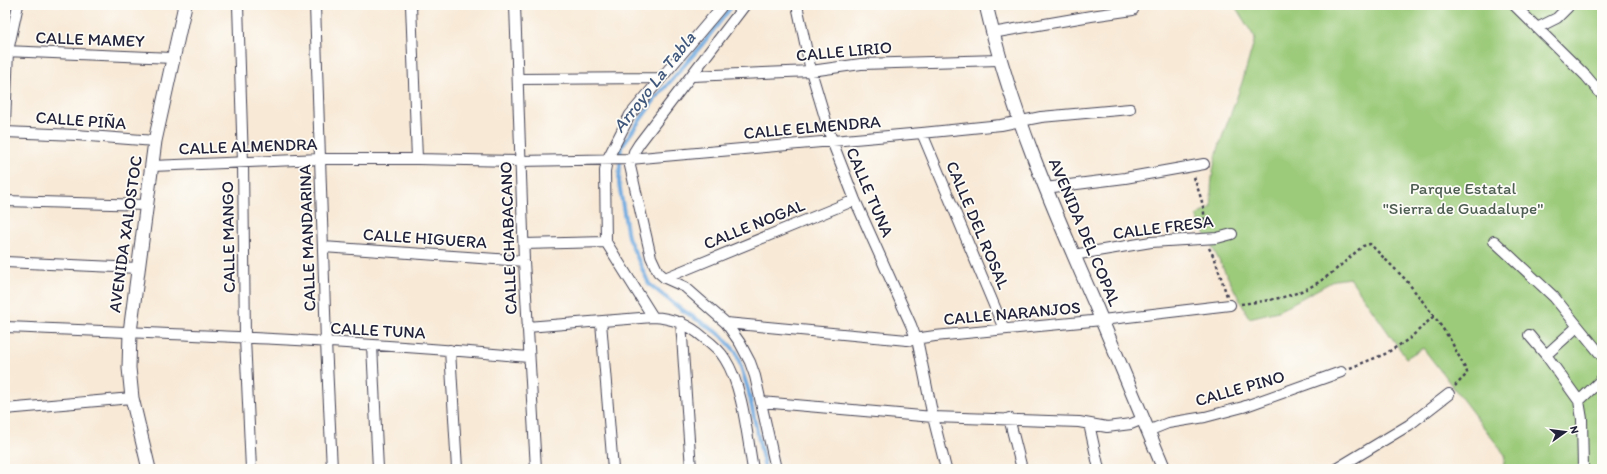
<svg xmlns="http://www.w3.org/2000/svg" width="1607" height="474" viewBox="0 0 1607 474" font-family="Itim,sans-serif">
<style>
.green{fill:#9ccb7a;stroke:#5f765a}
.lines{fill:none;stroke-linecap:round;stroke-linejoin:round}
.stream{stroke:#6faae0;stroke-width:4}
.minor-casing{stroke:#424052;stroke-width:12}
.tertiary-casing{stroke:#424052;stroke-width:15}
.path{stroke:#424052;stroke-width:2.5;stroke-dasharray:3 3;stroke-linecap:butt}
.minor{stroke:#fff;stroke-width:10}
.tertiary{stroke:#fff;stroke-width:13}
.labels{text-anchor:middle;stroke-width:3.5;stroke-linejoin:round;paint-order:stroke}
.street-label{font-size:17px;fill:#22223b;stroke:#fdfcf7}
.park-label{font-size:17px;fill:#4d5d51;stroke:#fdfcf7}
.water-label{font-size:18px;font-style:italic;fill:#41587d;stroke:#fdfcf7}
</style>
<rect width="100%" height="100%" fill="#fdfcf7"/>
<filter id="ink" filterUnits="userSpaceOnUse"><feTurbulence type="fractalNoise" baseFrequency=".025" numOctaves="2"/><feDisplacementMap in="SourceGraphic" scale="8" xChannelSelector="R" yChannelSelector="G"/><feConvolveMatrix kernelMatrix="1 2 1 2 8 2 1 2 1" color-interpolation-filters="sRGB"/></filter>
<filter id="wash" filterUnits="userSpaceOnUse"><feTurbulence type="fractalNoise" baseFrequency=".012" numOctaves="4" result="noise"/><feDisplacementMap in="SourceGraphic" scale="16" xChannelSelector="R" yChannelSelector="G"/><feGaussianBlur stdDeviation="0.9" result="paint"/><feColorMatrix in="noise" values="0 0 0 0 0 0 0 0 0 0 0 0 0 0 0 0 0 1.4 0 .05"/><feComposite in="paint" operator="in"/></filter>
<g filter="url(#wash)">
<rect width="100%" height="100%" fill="#f8e9d6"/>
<!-- green -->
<path class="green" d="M1234,5H1602V469H1503L1505,455L1423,348L1406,358L1350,278L1335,280L1278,311L1249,318L1196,216L1212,207C1207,168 1224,133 1237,97C1244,78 1249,58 1255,38Z"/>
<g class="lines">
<!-- stream -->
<path class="stream" d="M733,5L701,46L655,99L621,147L619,183L628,237L649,284L678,307L721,335L736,352L748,389L765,469"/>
</g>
</g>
<g filter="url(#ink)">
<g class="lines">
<!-- minor casing -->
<g class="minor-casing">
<path id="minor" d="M238,5L243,163L245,338L251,469
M315,5L326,342L332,469
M411,5L417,159
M515,5L524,261L536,469
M723,5L630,115L607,160L605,171L606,242L653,317C673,318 688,324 703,337C711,343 720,350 725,359C743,387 747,436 753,469
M745,5L639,144L634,152L630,166L651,257L658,272L665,278L685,287L726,323L740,343L750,362L755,376L776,469
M797,5L811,71L832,141L855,200L911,325L918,344L933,417L946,469
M1514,5L1586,76L1602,95
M1537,28L1557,18L1568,7
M992,33L1091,16L1133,10
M5,51L173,58
M692,76L811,71L861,64L999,60
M518,79L660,78
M5,123L8,51L18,5
M5,132L76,135L155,141
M922,133L1004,329
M152,166L320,159H417L520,161L630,159L922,133L1001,125L1041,117L1130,109
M1045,188L1125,178L1204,164
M5,201L146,205
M1494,241L1554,297L1602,356
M524,244L606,242
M323,247L524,261
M1073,255L1151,242L1217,238L1232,234
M5,262L138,268
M665,278L855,200
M601,322L613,469
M681,322L691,469
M726,323L907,340L935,336L1102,320L1230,305
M5,327C180,334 355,341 529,357
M527,327L653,317
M1529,335L1546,355L1579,401
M372,345L378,469
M450,350L457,469
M1546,355L1577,327
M761,402L933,417L1079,422L1107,427L1131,424L1143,419
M5,409L132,398
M1009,418L1022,469
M1089,424L1099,469
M1148,431L1168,423L1205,417L1243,407L1341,372
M1336,469L1409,425L1449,394
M1583,469L1582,419L1579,401L1602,379"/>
</g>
<!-- tertiary casing -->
<g class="tertiary-casing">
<path id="tertiary" d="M986,5C1010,109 1052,206 1095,304C1118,359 1141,414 1164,469
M149,469L132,398L129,368L130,332L155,141L185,5"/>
</g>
<!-- path -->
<path class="path" d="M1194,177C1200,196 1206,208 1204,228
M1209,248L1215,259L1227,296
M1241,304C1265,301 1290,298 1312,286C1331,276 1346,260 1363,246L1370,244L1406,280L1434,316L1450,339L1467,372V374L1455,386
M1350,368L1385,354L1409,339L1434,316"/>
<!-- minor -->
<use href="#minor" class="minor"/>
<!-- tertiary -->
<use href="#tertiary" class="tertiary"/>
</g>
</g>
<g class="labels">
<!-- street labels -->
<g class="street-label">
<text transform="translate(90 39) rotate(2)" y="6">CALLE MAMEY</text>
<text transform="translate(844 51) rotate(-5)" y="6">CALLE LIRIO</text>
<text transform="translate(81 120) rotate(4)" y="6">CALLE PIÑA</text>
<text transform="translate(812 127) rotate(-5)" y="6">CALLE ELMENDRA</text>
<text transform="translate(248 146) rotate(-2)" y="6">CALLE ALMENDRA</text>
<text transform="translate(870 192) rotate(67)" y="6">CALLE TUNA</text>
<text transform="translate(754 224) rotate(-22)" y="6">CALLE NOGAL</text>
<text transform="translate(978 225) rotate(67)" y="6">CALLE DEL ROSAL</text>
<text transform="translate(1163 227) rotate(-7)" y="6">CALLE FRESA</text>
<text transform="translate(1085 232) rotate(67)" y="6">AVENIDA DEL COPAL</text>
<text transform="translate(125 234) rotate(-82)" y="6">AVENIDA XALOSTOC</text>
<text transform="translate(228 237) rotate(-91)" y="6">CALLE MANGO</text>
<text transform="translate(307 238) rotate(-92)" y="6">CALLE MANDARINA</text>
<text transform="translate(425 238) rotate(4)" y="6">CALLE HIGUERA</text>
<text transform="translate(508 238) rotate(-92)" y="6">CALLE CHABACANO</text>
<text transform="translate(1012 313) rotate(-5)" y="6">CALLE NARANJOS</text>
<text transform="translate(378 330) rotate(3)" y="6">CALLE TUNA</text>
<text transform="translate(1240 388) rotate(-16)" y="6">CALLE PINO</text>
</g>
<!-- park labels -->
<g class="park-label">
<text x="1463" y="194">Parque Estatal<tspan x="1463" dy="20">"Sierra de Guadalupe"</tspan></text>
</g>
<!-- water labels -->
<g class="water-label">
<text transform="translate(654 82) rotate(-52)" y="6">Arroyo La Tabla</text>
</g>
</g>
<!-- margin -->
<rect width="1607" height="474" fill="none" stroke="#fdfcf7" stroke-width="20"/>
<!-- north arrow -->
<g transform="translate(1565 432) rotate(76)" stroke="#fdfcf7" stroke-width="3" paint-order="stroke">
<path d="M0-3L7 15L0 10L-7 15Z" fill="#22223b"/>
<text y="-6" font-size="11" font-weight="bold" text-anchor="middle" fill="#22223b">N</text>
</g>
</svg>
